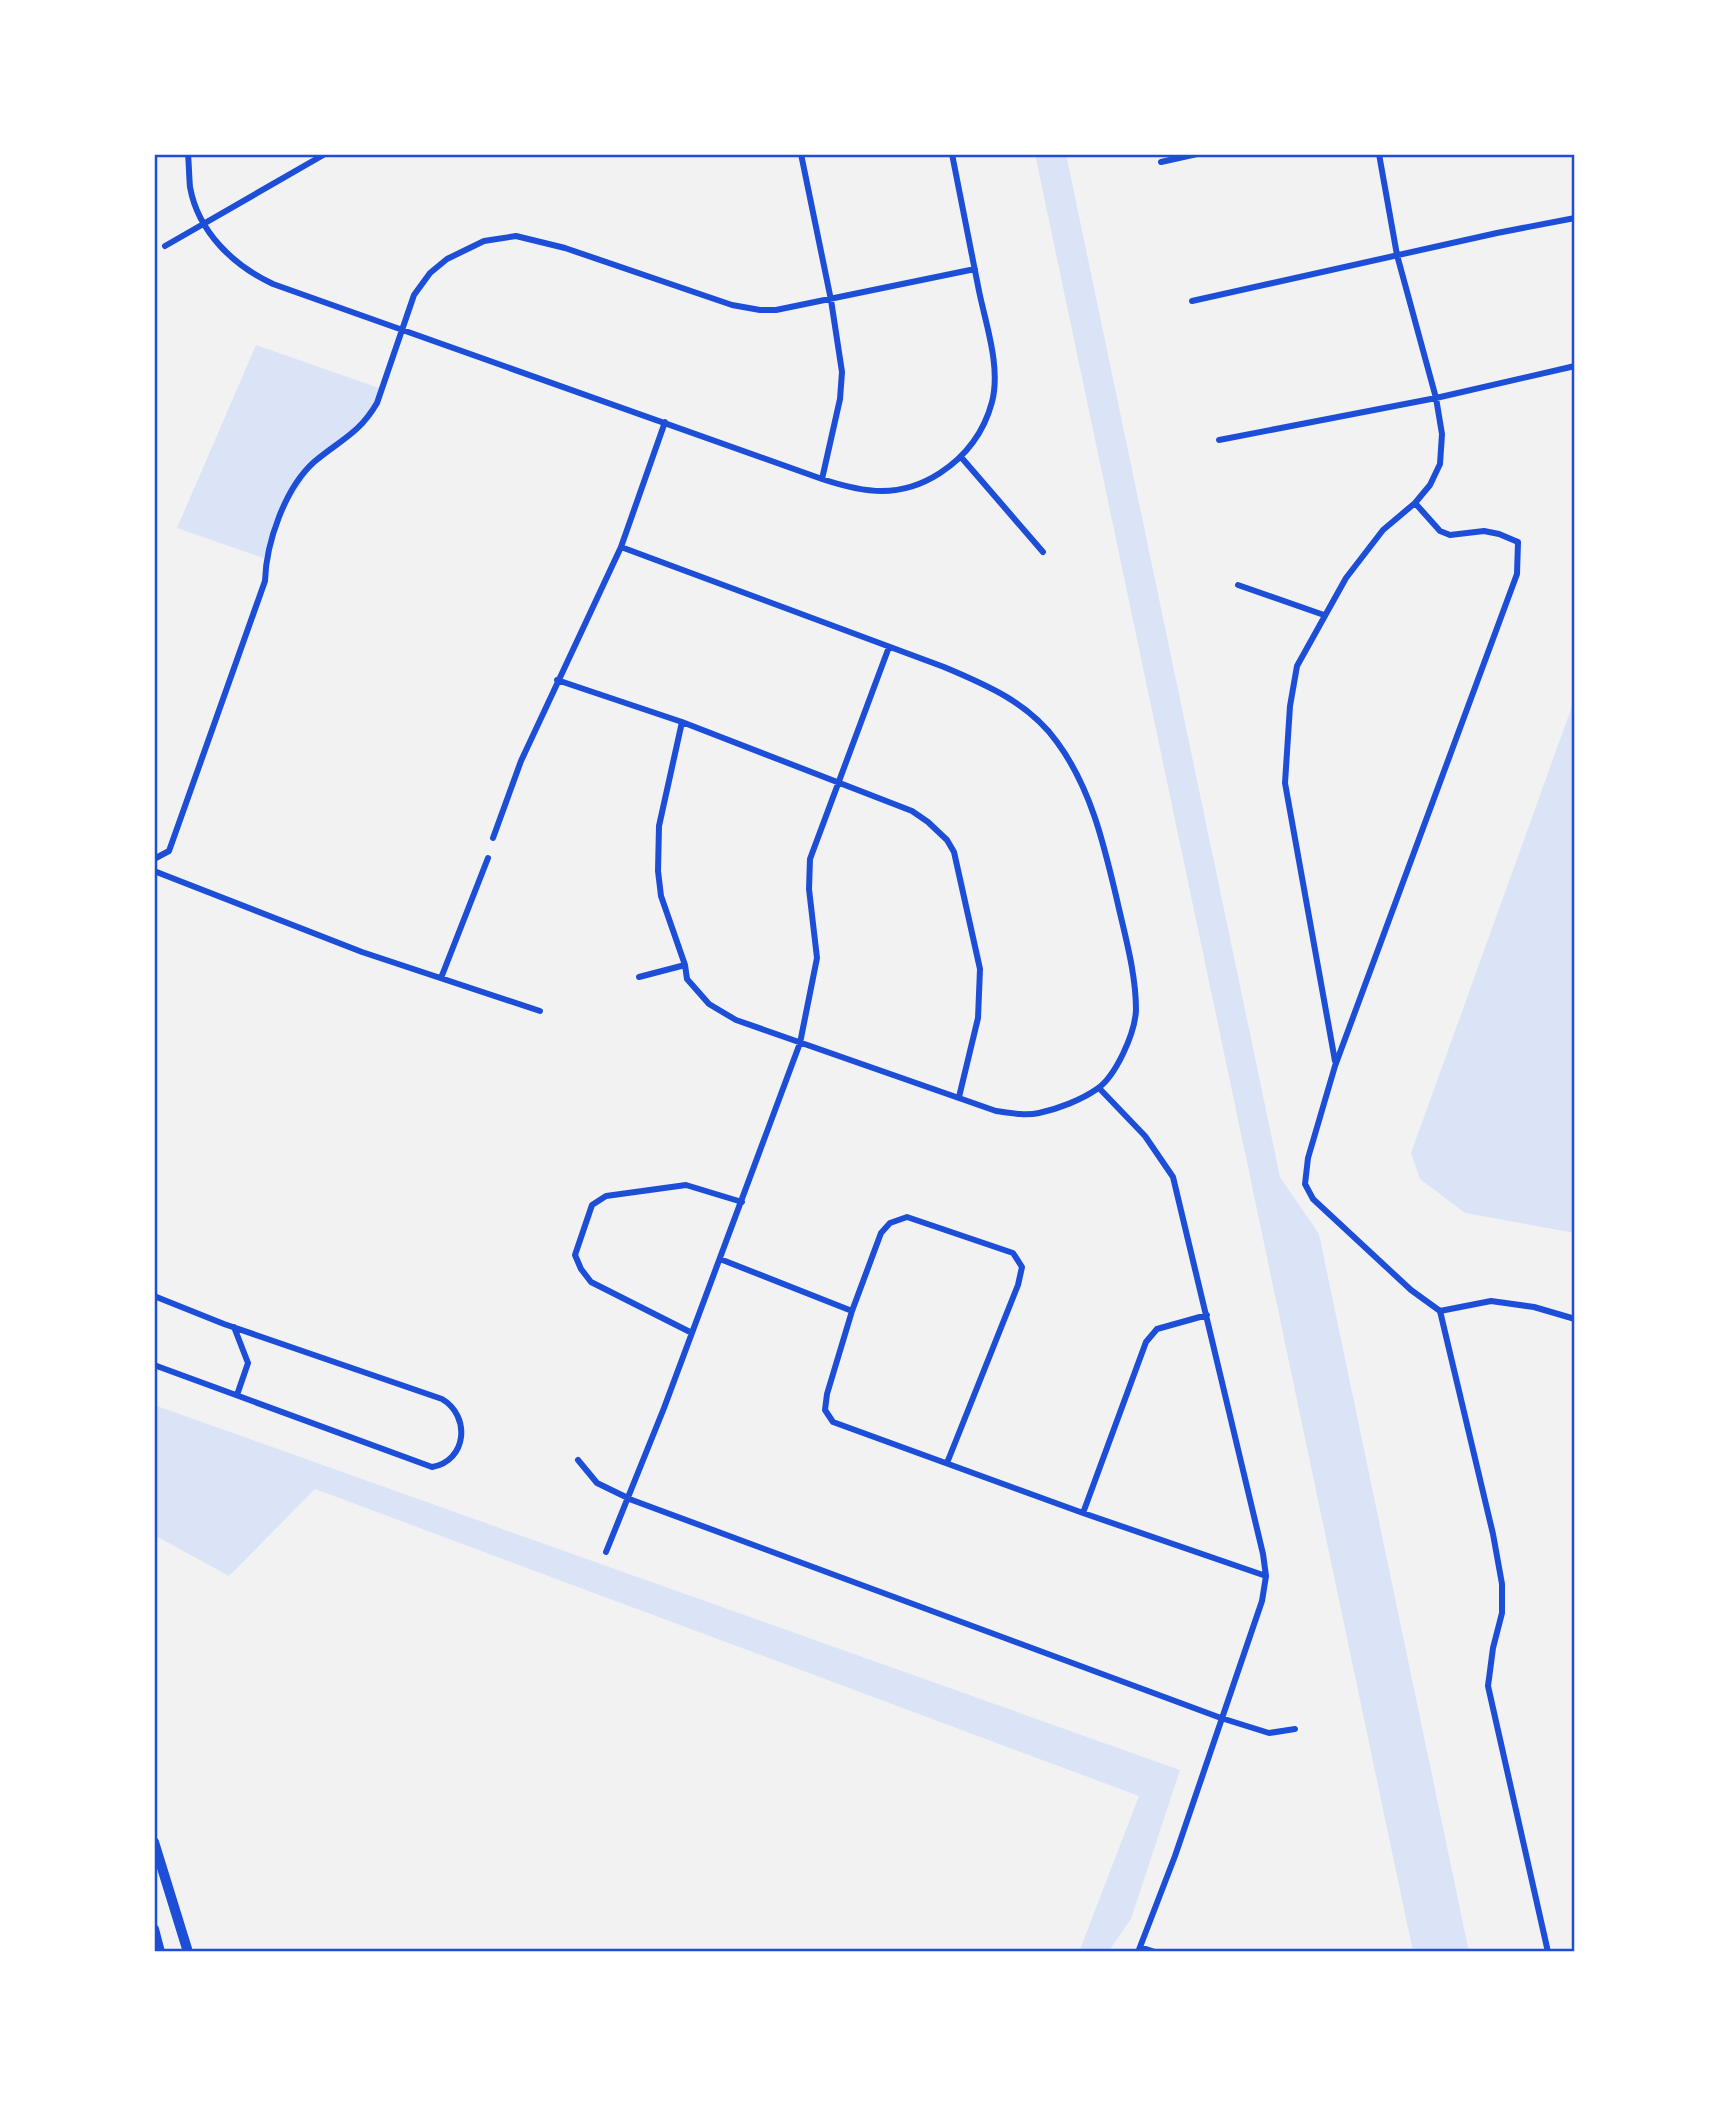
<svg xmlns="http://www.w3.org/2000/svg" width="1729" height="2106" viewBox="0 0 1729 2106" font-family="'Space Grotesk',sans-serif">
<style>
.green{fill:#dbe4f7}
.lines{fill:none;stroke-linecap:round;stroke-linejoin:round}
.minor{stroke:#1d4ed8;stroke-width:6}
.primary{stroke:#1d4ed8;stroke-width:10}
.neatline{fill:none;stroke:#1d4ed8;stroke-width:2.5}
</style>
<rect width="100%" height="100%" fill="#f2f2f2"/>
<!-- green -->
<path class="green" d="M1035,154H1066L1280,1177L1319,1234L1469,1952H1413Z
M256,345L382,389L357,431L315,462L284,509L266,559L177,528Z
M1575,698V1233L1465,1213L1420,1179L1411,1153Z
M154,1405L1180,1770L1131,1919L1108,1952H1079L1139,1796L315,1489L229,1576L154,1535Z"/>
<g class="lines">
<!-- minor -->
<path class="minor" d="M188,154C189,165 189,176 190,187C198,232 234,266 273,284L822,479C864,493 900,499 940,473C966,456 984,432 992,402C1001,367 986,325 979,291C970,245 961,199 952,154
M801,154L831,300L842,372L840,399L822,479
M1161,162L1197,154
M165,246L325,154
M1192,301L1497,233L1575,218
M1219,440L1436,398L1575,366
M961,457L1043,552
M1415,503L1440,531L1450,535L1484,531L1499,534L1518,542L1517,574L1335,1066L1308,1158L1305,1184L1313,1199L1411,1290L1440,1311L1493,1534L1502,1584V1613L1493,1648L1488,1686L1548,1952
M621,547L944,667C987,685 1029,703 1057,742C1091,788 1104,845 1117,900C1125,936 1136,973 1136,1010C1135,1033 1116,1076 1097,1089C1081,1100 1058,1109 1039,1113C1025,1116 1010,1113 996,1111L736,1020L709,1004L687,979L685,965L661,896L658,871L659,826L682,722
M1238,585L1324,615
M557,680L682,722L912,811L928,822L947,840L954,852L980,969L978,1018L959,1097
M493,838L521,761L621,547L665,422
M154,859L169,851L265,581C266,543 285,488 314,462C340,440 359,434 377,403L414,295L430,273L447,259L484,241L516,236L565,248L732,305L760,310H776L975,269
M154,871L362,952L540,1011
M639,977L685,965
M441,978L488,858
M1335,1061L1285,783L1290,706L1297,666L1346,578L1383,530L1415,503L1430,485L1440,464L1442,434L1436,398L1397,255L1379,154
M1099,1088L1145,1136L1173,1177L1263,1554L1266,1576L1262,1601L1175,1856L1140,1947
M720,1259L852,1311L827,1394L825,1410L833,1422L1083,1513L1266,1576
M154,1296L224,1324L442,1399C471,1416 467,1461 432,1467L154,1365
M852,1311L881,1233L890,1223L907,1217L1013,1253L1022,1267L1018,1285L947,1463
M1440,1311L1491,1301L1534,1307L1575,1319
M234,1327L248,1363L237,1395
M692,1333L591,1282L581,1269L575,1255L592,1205L606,1196L686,1185L742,1202
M578,1460L597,1483L632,1500L1221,1718L1269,1733L1295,1729
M1083,1513L1146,1342L1157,1329L1207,1315
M606,1552L664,1408L800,1043L817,958L809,889L810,859L889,647
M1138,1952L1140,1947L1155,1952"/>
<!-- primary -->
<path class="primary" d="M154,1842L188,1952
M154,1929L160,1952"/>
</g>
<!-- border -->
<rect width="1729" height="2106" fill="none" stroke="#ffffff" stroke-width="312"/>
<rect x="156" y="156" width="1417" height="1794" class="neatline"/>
</svg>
